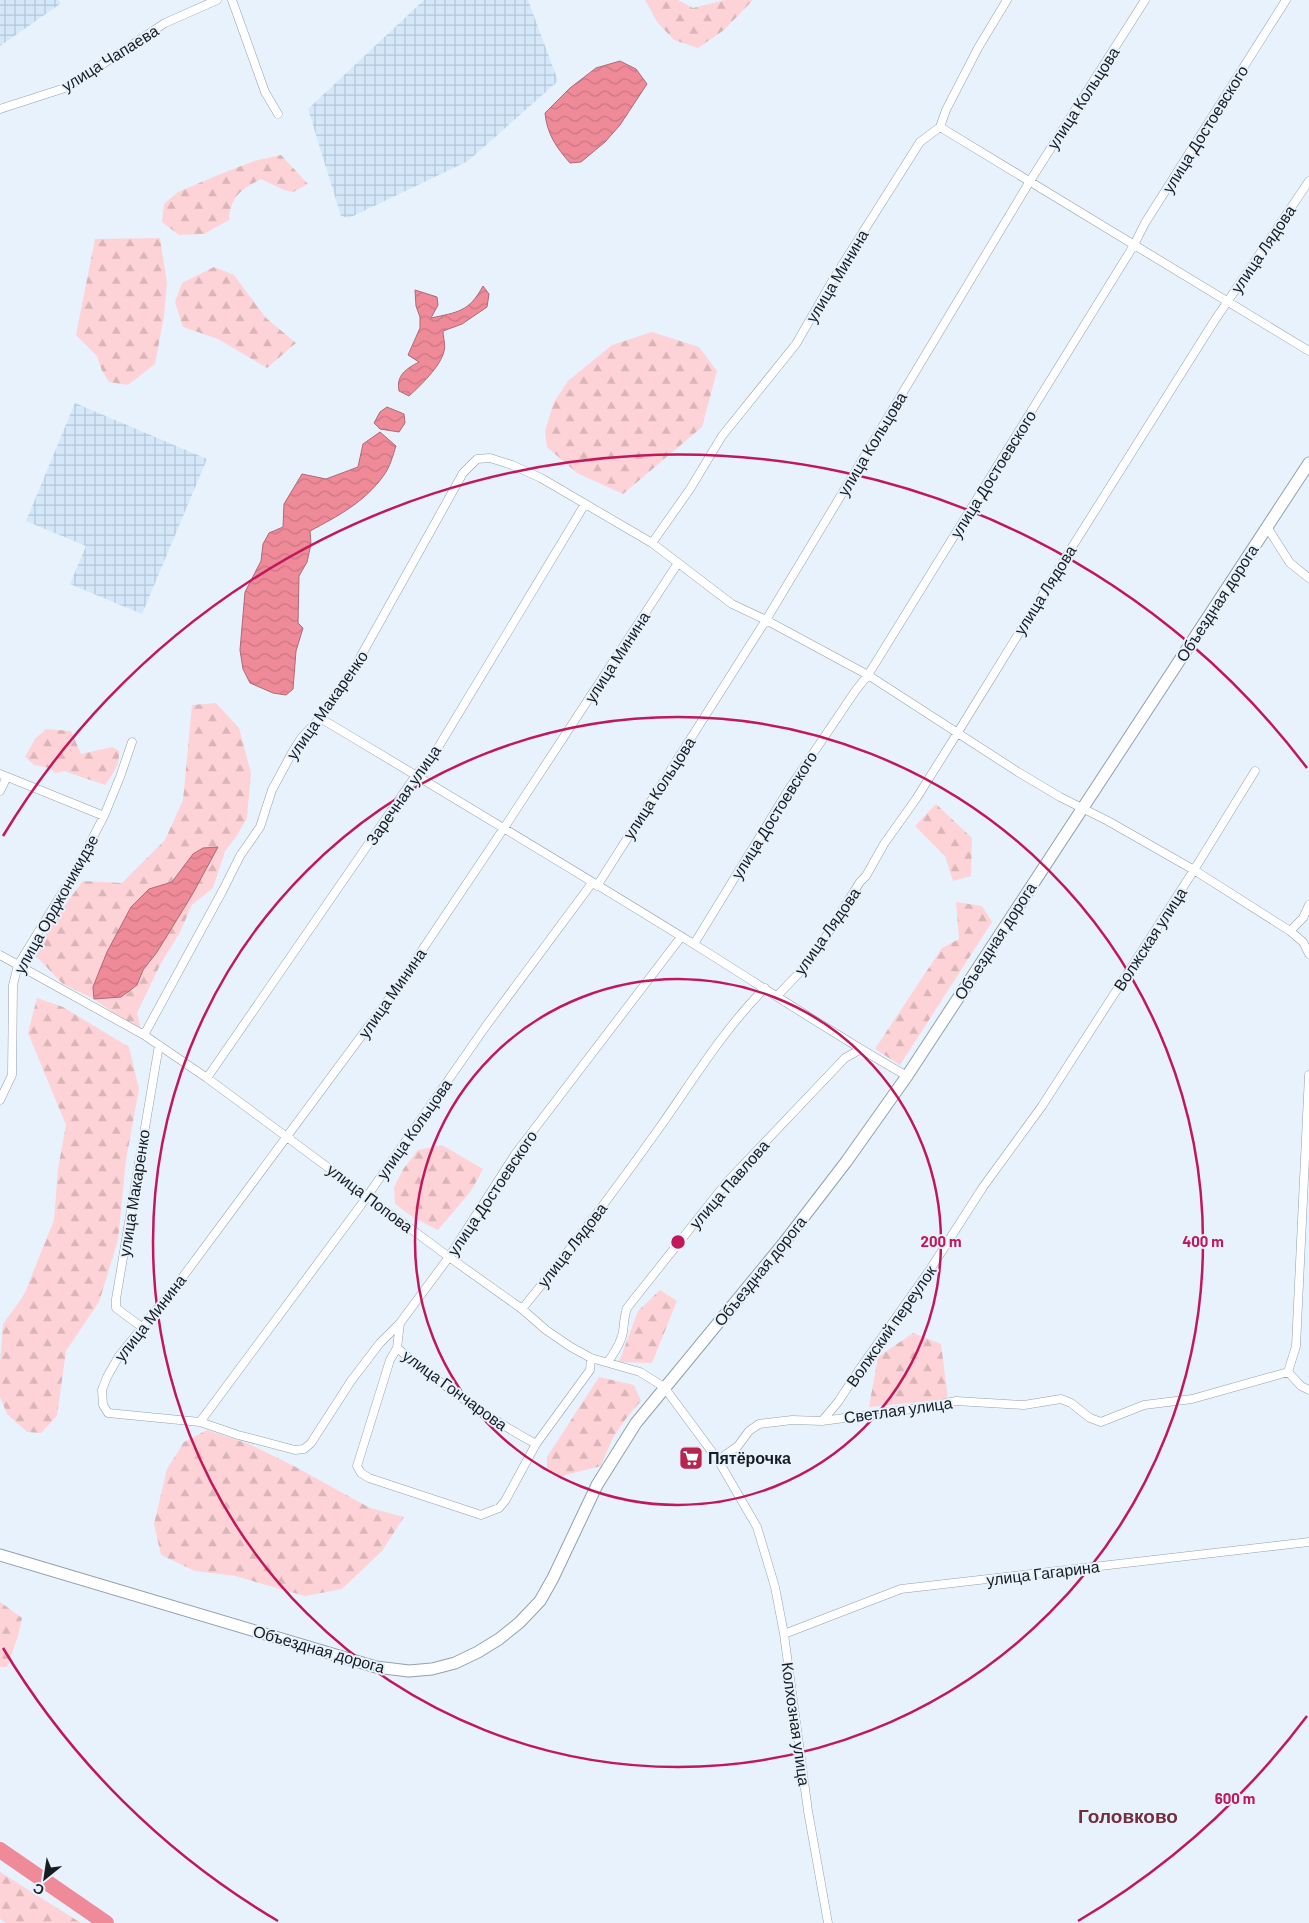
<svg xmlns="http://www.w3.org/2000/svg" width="1309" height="1923" viewBox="0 0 1309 1923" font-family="Barlow,sans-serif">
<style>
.industrial{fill:url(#industrial-grid)}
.forest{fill:url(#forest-firs)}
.water{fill:url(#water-waves);stroke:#ae6975}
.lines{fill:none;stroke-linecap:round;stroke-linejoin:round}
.river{stroke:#ef8a99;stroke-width:16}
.street-casing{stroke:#93a0ac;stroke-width:9}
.secondary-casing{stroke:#93a0ac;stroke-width:13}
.street{stroke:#fff;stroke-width:8}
.secondary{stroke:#fff;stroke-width:11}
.ring{fill:none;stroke:#c2185b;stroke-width:2.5}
.labels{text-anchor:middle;stroke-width:4;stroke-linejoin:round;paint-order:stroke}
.street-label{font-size:16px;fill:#171c21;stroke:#e7f2fd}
.poi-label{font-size:16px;font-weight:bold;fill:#171c21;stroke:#e7f2fd;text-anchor:start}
.quarter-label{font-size:19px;font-weight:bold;fill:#742d3b;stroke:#e7f2fd}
.centre{fill:#c2185b;stroke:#e7f2fd;stroke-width:2.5}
.ring-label{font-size:15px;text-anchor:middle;font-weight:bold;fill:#c2185b;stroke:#e7f2fd;stroke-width:4;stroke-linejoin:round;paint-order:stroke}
</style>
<defs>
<pattern id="industrial-grid" width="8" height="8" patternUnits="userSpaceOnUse" patternTransform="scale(1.25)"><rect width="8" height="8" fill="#d4e8fa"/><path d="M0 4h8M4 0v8" fill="none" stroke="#b5c6d6"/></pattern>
<pattern id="forest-firs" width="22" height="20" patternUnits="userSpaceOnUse" patternTransform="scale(1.25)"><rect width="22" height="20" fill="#fed3d7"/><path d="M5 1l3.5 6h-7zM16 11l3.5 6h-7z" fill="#d9b5b8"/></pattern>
<pattern id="water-waves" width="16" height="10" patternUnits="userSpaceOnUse" patternTransform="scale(1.25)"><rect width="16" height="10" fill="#ef8a99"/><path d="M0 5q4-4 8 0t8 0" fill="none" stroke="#cc7684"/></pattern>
</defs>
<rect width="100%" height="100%" fill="#e7f2fd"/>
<!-- industrial -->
<path class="industrial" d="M0,0H59L60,4L0,46Z
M424,0H528L558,81L468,161L349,218L341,216L308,109Z
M75,403L207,459L142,614L70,584L86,546L26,521Z"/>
<!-- forest -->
<path class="forest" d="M645,0H678L693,8L725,0H753L724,30L698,48L674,40L658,23Z
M281,155L308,184L293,192L284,190L261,179C241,190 231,195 229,220L204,234L179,235L162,222L164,204L178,192L218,175L254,161Z
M160,238L167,283L164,316L155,364L128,385L109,382L102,371L97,356L76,335L95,239Z
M214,267L234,275L266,318L296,343L267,368L218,339L183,327L175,302L182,283Z
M652,332L699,347L717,371L702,427L623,494L577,473L547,447L545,431L554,402L568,381L612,345Z
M216,703L239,728L251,773L247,818L236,837L225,851L213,888L192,905L180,932L160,965L137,1013L142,1033L94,999L63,984L33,953C50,929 65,904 83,881L122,883L165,840L183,800L192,705Z
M46,729L71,731L81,754L112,747L119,751C120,765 113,774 105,785L64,771L55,773L50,768L34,765L25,757L35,739Z
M936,804L972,838L971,876L953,881L945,856L915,826Z
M956,902L982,906L992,922L900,1065L875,1049L942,948L959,939Z
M37,998L63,1007L129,1047L139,1089L126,1160L118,1240L99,1302L66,1351L57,1416L41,1433L27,1432L7,1414L0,1397V1364L3,1324L24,1295L54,1220L58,1169L66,1125L28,1033Z
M442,1145L483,1169L471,1191L438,1230L414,1218L395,1204L394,1187L404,1168L418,1150Z
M660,1290L677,1301L652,1363L619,1362L638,1311Z
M913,1333L941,1344L948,1399L869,1407L878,1357Z
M599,1377L634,1385L641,1401C620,1424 612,1437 601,1466L558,1477L547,1468V1457Z
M207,1430L249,1444L292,1465L370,1508L404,1517L382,1551L342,1589L305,1596L235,1576L195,1571L161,1555L154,1524L167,1469L184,1442Z
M0,1602L22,1618L18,1636L7,1667H0Z
M0,1872L81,1923H6L0,1919Z"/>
<!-- water -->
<path class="water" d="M620,61L636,69L647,84L620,125L605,142L581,162L570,163C556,147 547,134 545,113L570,88L596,68Z
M483,286L489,294L487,307L462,324L443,331C443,337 446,346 444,351C441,366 420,386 409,396L399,391C396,375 406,369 419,362L408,355L420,328V317L416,306L415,290L437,297L438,305L431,318C458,312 469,312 483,286Z
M387,407L404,414L405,423L399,432L380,429L374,423L380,412Z
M380,432L396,446C393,455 390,467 384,475C365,502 338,516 310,531L311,544L307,562L299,576L298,623L303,628L296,651L293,689L286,695L273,693L250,683L243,669L240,650L245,592L261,561L263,544L269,533L283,527L284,504L302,474L326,479L358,467L363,444Z
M218,847L192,895L157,952L143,970L137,985L121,997L94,999L93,987L107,952L131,907L149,889L172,882L193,854L203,848Z"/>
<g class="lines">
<!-- river -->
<path class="river" d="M0,1850L106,1923"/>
<!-- street casing -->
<g class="street-casing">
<path id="street" d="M232,0L265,92L278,114
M0,109L68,87L165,23L217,0
M940,127L1309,351
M1267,527L1290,563L1309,578
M652,543L690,489L722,436L796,344L834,278L920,142L940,127L946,110L978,48L1007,0
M678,563L504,828L394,992L179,1282L119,1356L107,1377L102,1390L103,1405L108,1413L200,1422L238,1435L295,1450L304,1449L311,1443L351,1381L380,1343L400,1323L449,1257L516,1153L681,937
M320,718C449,795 577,872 705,951C772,993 838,1037 907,1076
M0,774L104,816
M0,791L7,777
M597,886L766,620L1030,181L1145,0
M1309,905L1303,918L1290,931L1303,942L1309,954
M694,944L789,789L856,690L868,675L1134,245L1145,223L1286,0
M0,955L144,1035L207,1078L449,1257L522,1309L546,1330L571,1347L591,1358L640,1372L664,1387L718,1460L757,1527L775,1587L784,1634L808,1811L828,1923
M777,996L801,971L817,951L860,882L866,876L884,844L916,799L958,732L1069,552L1213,323L1309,181
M144,1035L223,890L240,856L260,827L272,790L293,751L302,737L320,718L357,663L463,473L477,459L490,458L512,465L541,478L652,543L732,604L766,620L868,675L1018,772L1060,797L1108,821L1194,870L1290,931
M207,1078L416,775L433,756L585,504
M0,1100L12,1075L13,985L18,965L75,872L104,816L120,777L132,742
M522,1309C570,1250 616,1189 660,1127C693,1080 724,1029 765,988
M400,1323L397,1348C440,1384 486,1417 536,1444
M143,1328L116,1308V1299L159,1045
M397,1348L390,1360L357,1466L361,1473L369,1478L481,1515L499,1508L505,1501L536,1444L590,1370L591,1358
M608,1362C614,1353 621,1343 623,1332C624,1324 624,1317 627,1308L727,1182L845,1058L861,1049
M1288,1372L1296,1346L1309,1075
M1288,1372L1301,1386L1309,1390
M822,1421L838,1402L861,1367L931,1268L983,1187L1042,1106L1194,870L1255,771
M200,1422L361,1205L486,1026L592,883
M718,1460L738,1446L749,1431L759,1424L792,1420L822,1421L927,1407L956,1401L1024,1405L1061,1399L1071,1403L1090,1418L1101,1422L1144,1405L1192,1399L1288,1372
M784,1634L901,1589L1309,1542"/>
</g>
<!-- secondary casing -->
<g class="secondary-casing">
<path id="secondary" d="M0,1555L376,1667L409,1671L432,1669L455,1663L478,1652L499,1639L519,1623L540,1601L553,1578L597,1485L636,1423L783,1244L846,1162L907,1076L1309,463"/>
</g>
<!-- street -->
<use href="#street" class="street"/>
<!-- secondary -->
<use href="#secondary" class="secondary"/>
</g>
<!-- distance rings -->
<g class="ring">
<circle cx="678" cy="1242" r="263"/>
<circle cx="678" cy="1242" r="525"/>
<path d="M1307 1716A788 788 0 0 1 1078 1921M278 1921A788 788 0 0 1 3 1648M3 836A788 788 0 0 1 1307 768"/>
</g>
<!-- icons -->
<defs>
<g id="supermarket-square" transform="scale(1.25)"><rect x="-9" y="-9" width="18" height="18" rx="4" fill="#b6254d" stroke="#e7f2fd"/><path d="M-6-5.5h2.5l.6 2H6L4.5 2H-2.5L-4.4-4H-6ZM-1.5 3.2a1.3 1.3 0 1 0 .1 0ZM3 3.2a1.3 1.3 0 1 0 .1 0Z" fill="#fff"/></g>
</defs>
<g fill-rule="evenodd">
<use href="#supermarket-square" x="691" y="1458"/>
</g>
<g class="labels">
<!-- street labels -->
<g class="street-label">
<text transform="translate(110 58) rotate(-32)" y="6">улица Чапаева</text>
<text transform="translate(1083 98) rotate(-57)" y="6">улица Кольцова</text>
<text transform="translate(1205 129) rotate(-58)" y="6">улица Достоевского</text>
<text transform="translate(1263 249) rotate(-56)" y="6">улица Лядова</text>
<text transform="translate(837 276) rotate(-59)" y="6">улица Минина</text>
<text transform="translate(872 444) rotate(-59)" y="6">улица Кольцова</text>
<text transform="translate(993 474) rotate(-58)" y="6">улица Достоевского</text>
<text transform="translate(1045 590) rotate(-58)" y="6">улица Лядова</text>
<text transform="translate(1217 603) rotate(-57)" y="6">Объездная дорога</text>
<text transform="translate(617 657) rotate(-57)" y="6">улица Минина</text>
<text transform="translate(327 705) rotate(-55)" y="6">улица Макаренко</text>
<text transform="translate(659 788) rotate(-57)" y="6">улица Кольцова</text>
<text transform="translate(403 795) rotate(-55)" y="6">Заречная улица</text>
<text transform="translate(774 815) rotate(-58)" y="6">улица Достоевского</text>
<text transform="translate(56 904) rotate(-61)" y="6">улица Орджоникидзе</text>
<text transform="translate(827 931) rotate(-55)" y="6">улица Лядова</text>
<text transform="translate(1150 939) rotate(-57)" y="6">Волжская улица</text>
<text transform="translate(995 941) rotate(-57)" y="6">Объездная дорога</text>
<text transform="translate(392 993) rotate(-55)" y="6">улица Минина</text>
<text transform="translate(414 1129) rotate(-55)" y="6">улица Кольцова</text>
<text transform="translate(729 1184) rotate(-49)" y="6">улица Павлова</text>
<text transform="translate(134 1193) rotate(-81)" y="6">улица Макаренко</text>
<text transform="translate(492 1193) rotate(-56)" y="6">улица Достоевского</text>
<text transform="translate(370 1198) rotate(37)" y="6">улица Попова</text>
<text transform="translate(572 1245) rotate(-52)" y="6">улица Лядова</text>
<text transform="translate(760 1271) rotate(-51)" y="6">Объездная дорога</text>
<text transform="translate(150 1318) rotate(-52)" y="6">улица Минина</text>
<text transform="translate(891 1326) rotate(-55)" y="6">Волжский переулок</text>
<text transform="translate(455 1390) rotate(36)" y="6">улица Гончарова</text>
<text transform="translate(898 1410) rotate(-8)" y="6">Светлая улица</text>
<text transform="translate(1043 1573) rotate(-7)" y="6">улица Гагарина</text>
<text transform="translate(319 1649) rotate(16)" y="6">Объездная дорога</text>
<text transform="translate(796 1724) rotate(82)" y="6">Колхозная улица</text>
</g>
<!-- poi labels -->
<g class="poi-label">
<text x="708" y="1464">Пятёрочка</text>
</g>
<!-- quarter labels -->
<g class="quarter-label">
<text x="1128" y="1823">Головково</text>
</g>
</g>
<circle cx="678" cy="1242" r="8" class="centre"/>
<g class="ring-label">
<text x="941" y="1247">200 m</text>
<text x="1203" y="1247">400 m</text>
<text x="1235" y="1804">600 m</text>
</g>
<!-- north arrow -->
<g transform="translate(45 1878) rotate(210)" stroke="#e7f2fd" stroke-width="4" paint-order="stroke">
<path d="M0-4L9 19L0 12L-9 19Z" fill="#171c21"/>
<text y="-8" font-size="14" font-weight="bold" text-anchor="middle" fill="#171c21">С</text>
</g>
</svg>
